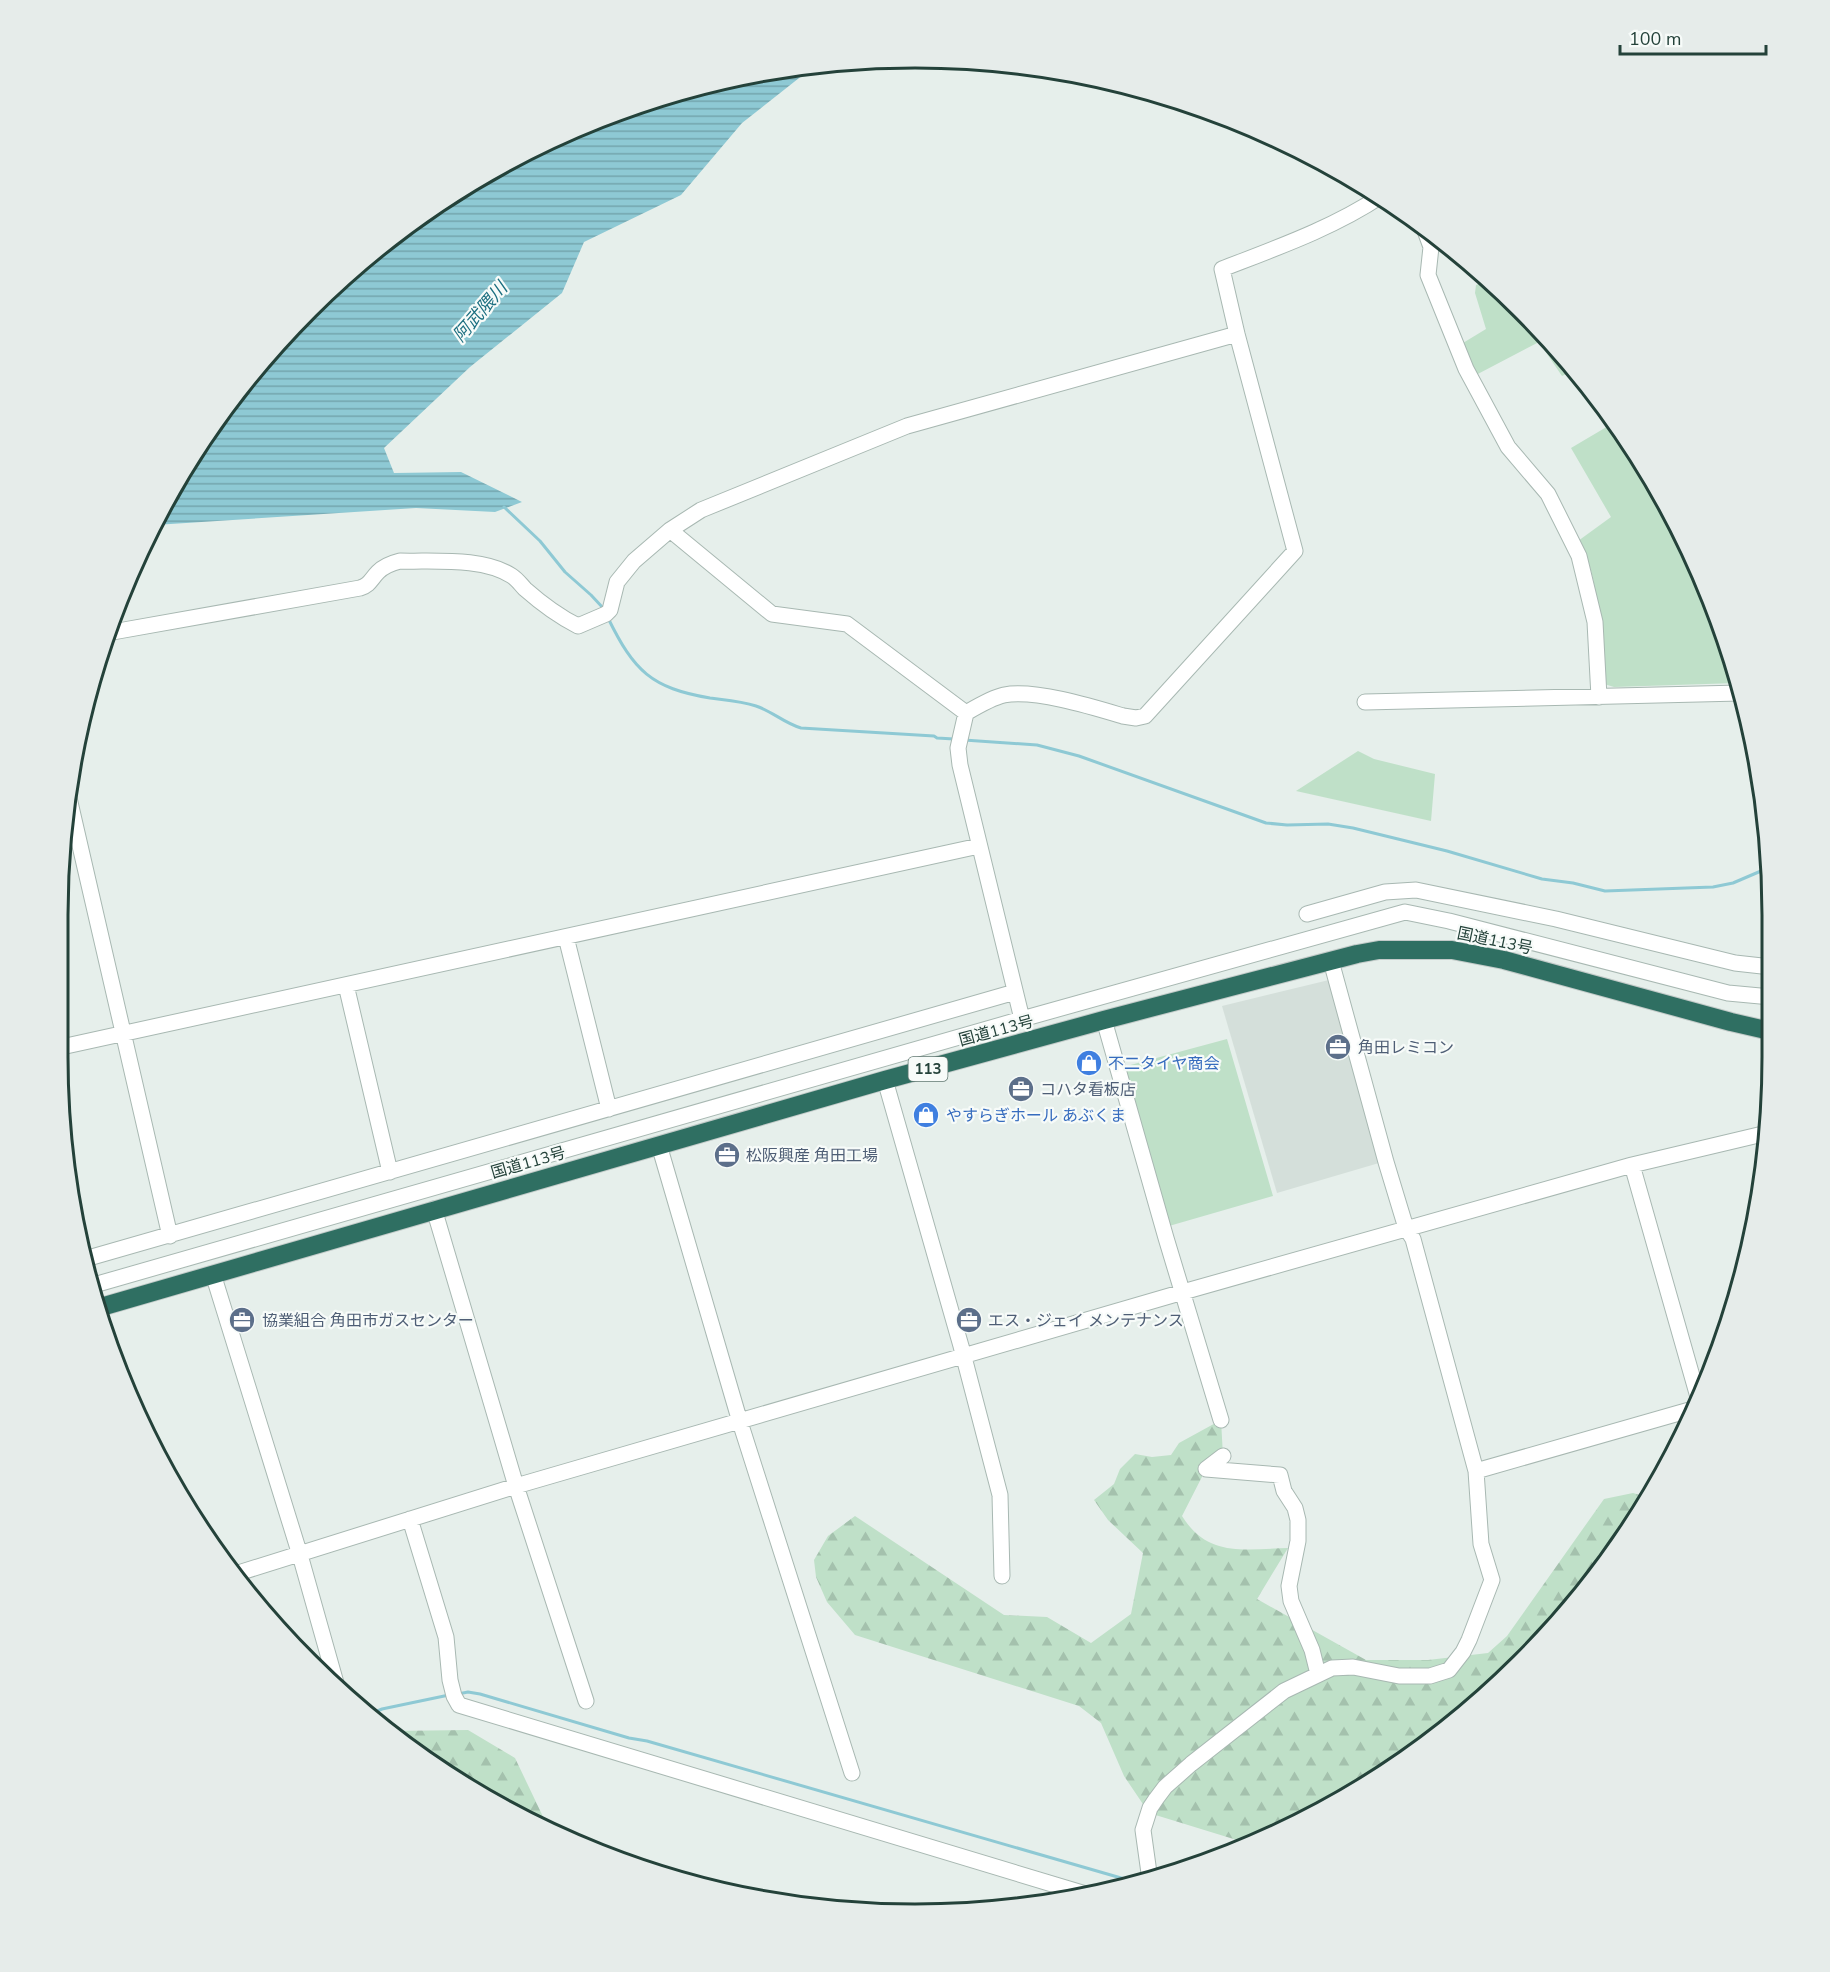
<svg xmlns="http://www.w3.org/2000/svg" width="1830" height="1972" font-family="'Nunito Sans','Noto Sans JP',sans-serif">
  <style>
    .built { fill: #d4dfda }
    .green { fill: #bfe0c8 }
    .forest { fill: url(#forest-firs) }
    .water { fill: url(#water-rules) }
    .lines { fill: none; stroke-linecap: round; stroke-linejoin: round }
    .stream { stroke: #8ec9d4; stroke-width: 3 }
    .minor-casing { stroke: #a8b8b2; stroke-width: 17 }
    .highway-casing { stroke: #c2cac8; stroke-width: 20 }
    .minor { stroke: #fff; stroke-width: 15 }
    .highway { stroke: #2f6f62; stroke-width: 18 }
    .labels { text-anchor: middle; stroke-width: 4.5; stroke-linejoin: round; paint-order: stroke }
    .shield { fill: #f7fbf9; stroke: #637a73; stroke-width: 1.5 }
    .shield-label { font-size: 15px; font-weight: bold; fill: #24423a }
    .street-label { font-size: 16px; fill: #24423a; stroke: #f7fbf9 }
    .service-label { font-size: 16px; fill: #4e5e75; stroke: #f7fbf9; text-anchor: start }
    .shop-label { font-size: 16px; fill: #366cbe; stroke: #f7fbf9; text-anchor: start }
    .water-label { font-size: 18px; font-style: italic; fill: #1c6f80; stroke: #f7fbf9 }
    .rim { fill: none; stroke: #24423a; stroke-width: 3 }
  </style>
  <defs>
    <pattern id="forest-firs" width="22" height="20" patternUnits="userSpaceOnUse" patternTransform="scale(1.5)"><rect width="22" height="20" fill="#bfe0c8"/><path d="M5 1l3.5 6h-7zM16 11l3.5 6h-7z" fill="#a4c1ad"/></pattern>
    <pattern id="water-rules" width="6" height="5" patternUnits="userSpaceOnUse" patternTransform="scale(1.5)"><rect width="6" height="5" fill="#8ec9d4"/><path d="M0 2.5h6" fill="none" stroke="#74a5ad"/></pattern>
  </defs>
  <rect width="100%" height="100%" fill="#e6efeb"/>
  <!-- built -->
  <path class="built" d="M1329,980l50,183 -102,30 -55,-187z"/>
  <!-- green -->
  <path class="green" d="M1487,280l35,29 51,62 -11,5 -23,-34 -65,34 -16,-30 28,-17 -11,-36 1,-8z
    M1615,422l14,17 79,148 29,96 -123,4 -13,-4 -2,-7c-1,-42 3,-99 -21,-135l33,-24 -40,-69z
    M1358,751l16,8 61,15 -4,47 -135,-30z
    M1227,1039l46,157 -104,30 -46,-159z"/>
  <!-- forest -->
  <path class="forest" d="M1221,1420l2,36 -17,13 -24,47c26,42 63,33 106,32l-31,51 109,61h62l60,-7 19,-17 97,-137 29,-6 17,5 -90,125 -168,147 -139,75 -104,-32 -25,-37 -23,-53 -22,-17 -224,-71 -28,-33 -11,-25 -2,-17 14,-24 27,-20 149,99 43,2 44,26 40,-29 12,-61 -35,-33 -14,-20 20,-16 6,-15 15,-15 17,3 19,-2 8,-12z
    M468,1730l47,28 32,67 -61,-25 -96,-69z"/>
  <!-- water -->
  <path class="water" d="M813,67l-71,56 -61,72 -97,47 -22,51 -92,74 -86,81 10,25 67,-1 61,30 -27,10 -79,-4 -261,17 47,-87 107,-130 130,-107 148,-79 161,-49z"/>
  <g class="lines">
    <!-- stream -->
    <path class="stream" d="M504,507l36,34 25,31 26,23 13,14
      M608,618c26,53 43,70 102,80 15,2 31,3 46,8 16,5 28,17 45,22l133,8 3,2 17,1
      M964,740l73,5 42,11 187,67 21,2 41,-1 25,4 94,23 95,28 31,4 32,8 108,-4 20,-4 35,-15
      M458,1694l10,-2 12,2 149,44 18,3 488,141
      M368,1715l14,-6 67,-14"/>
    <!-- minor casing -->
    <g class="minor-casing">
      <path id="minor" d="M1424,228l7,19 -3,28 38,94 42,78 40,47 31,62 16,66 4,75
        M670,530l102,84 75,10 119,89
        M107,633l253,-45c10,-3 11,-9 18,-16 6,-6 14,-9 22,-11 34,1 83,-4 112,15 6,4 9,9 13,13 17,15 33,27 53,37l28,-12 4,-4 7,-28 17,-21 36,-31 31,-20 206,-84 330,-92
        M1365,702l375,-9
        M69,798l101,438
        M1307,914l78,-22 31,-2 140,29 179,44 36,4
        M566,937l43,172
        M346,985l44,187
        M1022,1019l-62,-254 -2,-17 8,-35c12,-7 25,-15 38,-18 31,-6 89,12 119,21l13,2 9,-2 150,-165 -58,-217 -15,-65c54,-21 111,-41 159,-73
        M1104,1020l62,218 55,182
        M57,1048l922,-202
        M885,1080l76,266 39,149 2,81
        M659,1145l81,277 112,351
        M1632,1165l66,232
        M434,1209l82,277 70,215
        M85,1259l930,-267
        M213,1274l87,281 38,135
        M94,1285l928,-266 383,-107 44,9 279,72 43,4
        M1206,1469l74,6 4,16 11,17 3,12v21l-9,45 2,15 21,49 6,24
        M1206,1469l17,-13
        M1476,1471l217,-62
        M410,1519l36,118 4,43 4,16 5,9 633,191
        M232,1575l284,-89 667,-194 449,-127 135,-32
        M1146,1879l3,-6 -6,-43 7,-22 6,-9 9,-12 26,-23 93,-73 48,-23 21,-1 46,9h31l19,-6 14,-18 6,-12 23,-60 -11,-36 -5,-73 -63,-232 -7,-11 -20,-66 -55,-201"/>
    </g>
    <!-- highway casing -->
    <g class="highway-casing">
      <path id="highway" d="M101,1307l784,-227 219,-60 253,-66 22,-4h73l52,10 227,62 39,9"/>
    </g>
    <!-- minor -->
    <use href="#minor" class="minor"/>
    <!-- highway -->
    <use href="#highway" class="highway"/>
  </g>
  <!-- icons -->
  <defs>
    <g id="office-disc" transform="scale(1.35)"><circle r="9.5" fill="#5c6f8a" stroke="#f7fbf9"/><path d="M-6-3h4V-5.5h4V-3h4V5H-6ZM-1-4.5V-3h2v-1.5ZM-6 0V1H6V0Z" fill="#fff"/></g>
    <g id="shop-disc" transform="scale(1.35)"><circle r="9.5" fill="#3f7fe0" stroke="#f7fbf9"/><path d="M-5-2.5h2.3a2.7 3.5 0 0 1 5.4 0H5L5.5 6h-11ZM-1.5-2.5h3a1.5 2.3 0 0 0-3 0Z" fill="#fff"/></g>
  </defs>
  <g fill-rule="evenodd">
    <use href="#office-disc" x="1338" y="1047"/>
    <use href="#shop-disc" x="1089" y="1063"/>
    <use href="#office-disc" x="1021" y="1089"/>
    <use href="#shop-disc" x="926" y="1115"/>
    <use href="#office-disc" x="727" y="1155"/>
    <use href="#office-disc" x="242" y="1320"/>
    <use href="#office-disc" x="969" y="1320"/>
  </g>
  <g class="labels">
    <!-- shield labels -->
    <rect class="shield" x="908.5" y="1057" width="39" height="24" rx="4.5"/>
    <g class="shield-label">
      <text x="928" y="1074">113</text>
    </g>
    <!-- street labels -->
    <g class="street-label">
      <text transform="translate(1495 940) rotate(12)" y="6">国道113号</text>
      <text transform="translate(996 1030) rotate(-15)" y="6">国道113号</text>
      <text transform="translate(528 1162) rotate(-16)" y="6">国道113号</text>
    </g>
    <!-- service labels -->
    <g class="service-label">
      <text x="1358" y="1053">角田レミコン</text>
      <text x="1040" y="1095">コハタ看板店</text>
      <text x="746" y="1161">松阪興産 角田工場</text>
      <text x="262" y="1326">協業組合 角田市ガスセンター</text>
      <text x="988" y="1326">エス・ジェイ メンテナンス</text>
    </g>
    <!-- shop labels -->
    <g class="shop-label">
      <text x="1108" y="1069">不二タイヤ商会</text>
      <text x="946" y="1121">やすらぎホール あぶくま</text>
    </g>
    <!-- water labels -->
    <g class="water-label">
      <text transform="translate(480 312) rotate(-49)" y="6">阿武隈川</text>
    </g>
  </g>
  <!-- crop -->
  <path d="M0 0H1830V1972H0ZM915 68H915A847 847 0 0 1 1762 915V1057A847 847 0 0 1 915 1904H915A847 847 0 0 1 68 1057V915A847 847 0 0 1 915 68Z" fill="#e6ecea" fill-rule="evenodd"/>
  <path class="rim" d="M915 68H915A847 847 0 0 1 1762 915V1057A847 847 0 0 1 915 1904H915A847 847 0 0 1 68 1057V915A847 847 0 0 1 915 68Z"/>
  <!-- scale -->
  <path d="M1620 45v9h146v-9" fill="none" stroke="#24423a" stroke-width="3"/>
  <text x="1629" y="45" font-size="18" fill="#24423a" stroke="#f7fbf9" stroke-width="4.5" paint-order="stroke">100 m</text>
</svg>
